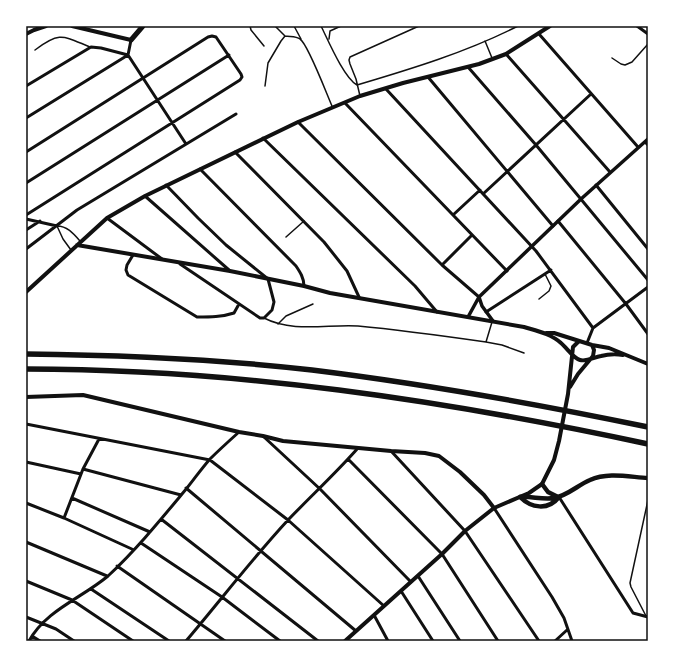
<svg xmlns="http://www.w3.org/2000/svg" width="674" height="667" font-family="Quicksand,sans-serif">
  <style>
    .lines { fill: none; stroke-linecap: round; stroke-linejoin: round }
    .service { stroke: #111; stroke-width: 1.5 }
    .minor { stroke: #111; stroke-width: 3 }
    .tertiary { stroke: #111; stroke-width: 3.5 }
    .secondary { stroke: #111; stroke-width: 4 }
    .primary { stroke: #111; stroke-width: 4.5 }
    .trunk { stroke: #111; stroke-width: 5 }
    .motorway { stroke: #111; stroke-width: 5.5 }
    .neatline { fill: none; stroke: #111; stroke-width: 1.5 }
  </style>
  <rect width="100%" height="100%" fill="#fff"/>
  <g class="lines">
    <!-- service -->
    <path class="service" d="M250,26l1,4 13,16
      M275,26l10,10
      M294,26l7,13
      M321,26c7,14 23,52 36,59 54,-16 110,-33 161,-59
      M329,39l1,-8 11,-5
      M485,41l7,17
      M35,50c25,-19 28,-14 55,-3
      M612,58l9,6 4,1 7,-3 16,-18
      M265,86l3,-23 13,-22 4,-5c5,1 11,0 15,3 8,5 27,56 32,67
      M360,96l-4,-17 -6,-15 -1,-4 1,-3 69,-31
      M286,237l18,-16
      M71,250l-8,-11 -6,-13c10,0 16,7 23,15
      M539,299l10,-8 2,-5 -6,-12
      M264,318c29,15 64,6 94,8 43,4 86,10 128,16l16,3 22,8
      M278,324l8,-8 27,-12
      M486,342l6,-20
      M646,616l-15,-29 -1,-4 18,-83"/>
    <!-- minor -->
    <path class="minor" d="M637,26l11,8
      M539,34l99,113
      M506,54l104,118
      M128,55l58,89
      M128,55l3,-15
      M468,67l68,78 112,135
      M428,77l125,149
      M26,86l65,-39 10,1 27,7
      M386,89l150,162 57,77 -6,15
      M345,103l162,168
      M26,118l102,-63
      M298,122l144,143 37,32
      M263,138l152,148 22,26
      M645,142l3,3
      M26,152l182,-115 4,-1 4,1 25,37 1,3 -2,3 -214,135
      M235,152l89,90 23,29 12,26
      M200,169l96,97c4,6 8,12 8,20
      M26,183l203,-128
      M166,185l32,33 28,27 42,34 6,23 -2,8 -8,8h-4l-80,-54
      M596,185l52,64
      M483,194l108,-100
      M145,196l84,74
      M453,215l27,-25
      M107,218l55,41
      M26,219l31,7
      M558,221l68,83 22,30
      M26,230l14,-9
      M26,249l51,-39 159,-96
      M133,255l-6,10 -1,5 2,5 69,42c13,0 25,0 37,-4l5,-9
      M442,265l30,-30
      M486,312l65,-42
      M593,328l55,-41
      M26,424l184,36 78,60 96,86
      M264,437l56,52 91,93
      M391,451l74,80 74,110
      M348,459l94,95 56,87
      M26,462l55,12
      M83,469l98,26
      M186,488l170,143
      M559,497l74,116 15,4
      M72,498l78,34
      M26,503l38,15 70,32
      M494,508l58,89 12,21 8,23
      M64,518l19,-49 16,-30
      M161,519l157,122
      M26,542l81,34
      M141,543l81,54 58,44
      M117,566l108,75
      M418,576l42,65
      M26,581l46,19 61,41
      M91,589l78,52
      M401,591l32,50
      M374,615l14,26
      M26,617l30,12 18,12
      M32,636l8,5
      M29,641c17,-31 53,-43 79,-65 29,-27 54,-58 79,-88 8,-10 15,-20 23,-29 9,-9 19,-18 29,-27
      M186,641c34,-40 66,-82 102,-121 23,-24 48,-47 70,-72
      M555,641l12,-11"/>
    <!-- tertiary -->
    <path class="tertiary" d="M479,297l3,9 11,15
      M468,317l11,-20 102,-98 67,-60"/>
    <!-- secondary -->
    <path class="secondary" d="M72,26l59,14
      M26,34l8,-4 12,-4
      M77,245l153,26 74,15 26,7 194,34c13,4 27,7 37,16 6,5 12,15 19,17 7,2 14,-3 21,-4 8,-2 15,-2 22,-1
      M26,292l81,-74 38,-22 153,-74 62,-26 43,-13 76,-19 27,-10 44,-28
      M546,333h8l38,12 17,3 39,16
      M570,387l8,-13 15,-18 1,-6 -2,-5
      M26,397l57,-2 156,37 24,4 20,5 108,10 34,2 14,3 21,16 24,23 10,13
      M345,641l97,-87 23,-23 29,-23 35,-15 13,-9 12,-24 5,-19 9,-47 5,-47 6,-6"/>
    <!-- primary -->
    <path class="primary" d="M542,484l6,8 10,5
      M520,497c11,-1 23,3 34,1 13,-2 24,-13 36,-18 18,-8 39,-3 58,-2
      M520,497c11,11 28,14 39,0"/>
    <!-- trunk -->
    <path class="trunk" d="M131,40l12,-14"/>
    <!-- motorway -->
    <path class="motorway" d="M26,354c96,1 191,5 286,16 113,14 225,34 336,57
      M26,369c210,0 417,31 622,75"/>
  </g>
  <!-- border -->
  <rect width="674" height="667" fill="none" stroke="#ffffff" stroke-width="54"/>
  <rect x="27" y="27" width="620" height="613" class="neatline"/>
</svg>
